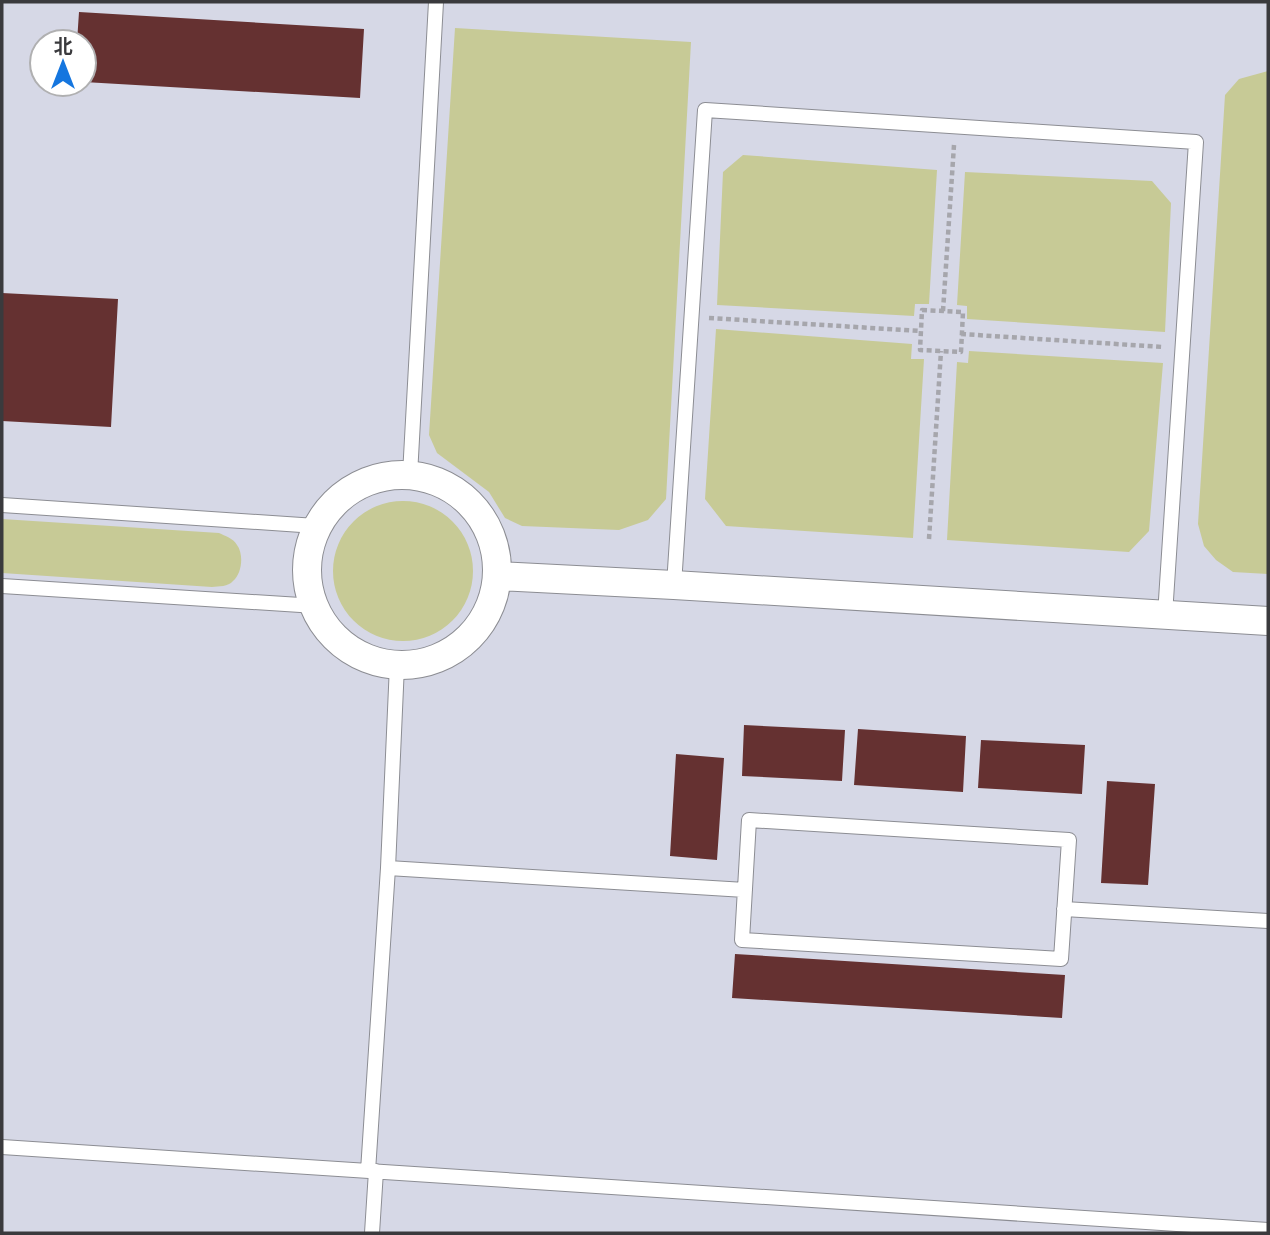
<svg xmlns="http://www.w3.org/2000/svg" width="1270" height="1235" font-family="'Golos Text','Noto Sans SC',sans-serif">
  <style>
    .built { fill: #d6d8e6; fill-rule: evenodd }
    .green { fill: #c7ca96 }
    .building { fill: #653131 }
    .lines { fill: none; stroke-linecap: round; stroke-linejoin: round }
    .lane-casing { stroke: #8c8d93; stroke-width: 16 }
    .street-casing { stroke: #8c8d93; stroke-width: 30 }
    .path { stroke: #a6a6ac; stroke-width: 4.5; stroke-dasharray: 5 3.5; stroke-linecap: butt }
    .lane { stroke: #fff; stroke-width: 14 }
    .street { stroke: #fff; stroke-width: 28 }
  </style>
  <rect width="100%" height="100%" fill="#e5e6ed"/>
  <!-- built -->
  <path class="built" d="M2,2h1266v1231h-1266zM42,42h42v42h-42z"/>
  <!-- green -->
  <path class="green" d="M455,28l236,14 -25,457 -18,21 -29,10 -97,-4 -17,-8 -16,-26 -52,-39 -8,-18z
    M1268,71v503l-35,-2 -17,-12 -12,-14 -6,-22 27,-429 14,-16z
    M743,155l194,15 -8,134h-14l-1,12 -197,-11 6,-133z
    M965,172l187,9 19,22 -6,129 -198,-13v-13l-10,-1z
    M716,329l196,15 -1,15h13l-11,179 -187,-12 -21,-27z
    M969,351l194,12 -14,168 -20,21 -182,-12 10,-178 11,1z
    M333 571a70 70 0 1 1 140 0a70 70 0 1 1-140 0Z
    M2,519l217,14c6,3 14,5 18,12 7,9 5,29 -4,36 -5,6 -14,5 -21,6l-210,-14z"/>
  <!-- building -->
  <path class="building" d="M79,12l285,17 -4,69 -276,-16v-40h-7z
    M2,293l116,6 -7,128 -109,-6z
    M744,725l101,5 -3,51 -100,-5z
    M858,729l108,7 -3,56 -109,-7z
    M981,740l104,5 -3,49 -104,-6z
    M676,754l48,4 -7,102 -47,-4z
    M1107,781l48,3 -7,101 -47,-2z
    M735,954l330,21 -3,43 -330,-20z"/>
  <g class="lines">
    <!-- lane casing -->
    <g class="lane-casing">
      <path id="lane" d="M410,475l26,-473
        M2,505l314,21
        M674,585l31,-475 491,32 -31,473
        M2,586l314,20
        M749,820l320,20 -8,119 -319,-19z
        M388,868l357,22
        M1064,909l204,12
        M2,1147l1266,83
        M368,1171l20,-303 9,-203
        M372,1233l4,-62"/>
    </g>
    <!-- street casing -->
    <g class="street-casing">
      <path id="street" d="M307 570a95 95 0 1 1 190 0a95 95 0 1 1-190 0Z
        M498,576l176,9 594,36"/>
    </g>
    <!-- path -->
    <path class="path" d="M922,310l41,2 -2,40 -41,-2z
      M943,311l11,-166
      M709,318l212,13
      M961,334l202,13
      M929,539l12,-188"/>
    <!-- lane -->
    <use href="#lane" class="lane"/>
    <!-- street -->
    <use href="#street" class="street"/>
  </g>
  <!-- border -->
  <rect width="1270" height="1235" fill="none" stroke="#3a3a3d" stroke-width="7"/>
  <!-- north arrow -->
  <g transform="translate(63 63)"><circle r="33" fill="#ffffff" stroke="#b0b0b1" stroke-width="2"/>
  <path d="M0-5L12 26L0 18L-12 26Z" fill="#1576df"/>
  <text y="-10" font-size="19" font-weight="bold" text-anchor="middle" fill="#3a3a3d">北</text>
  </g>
</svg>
